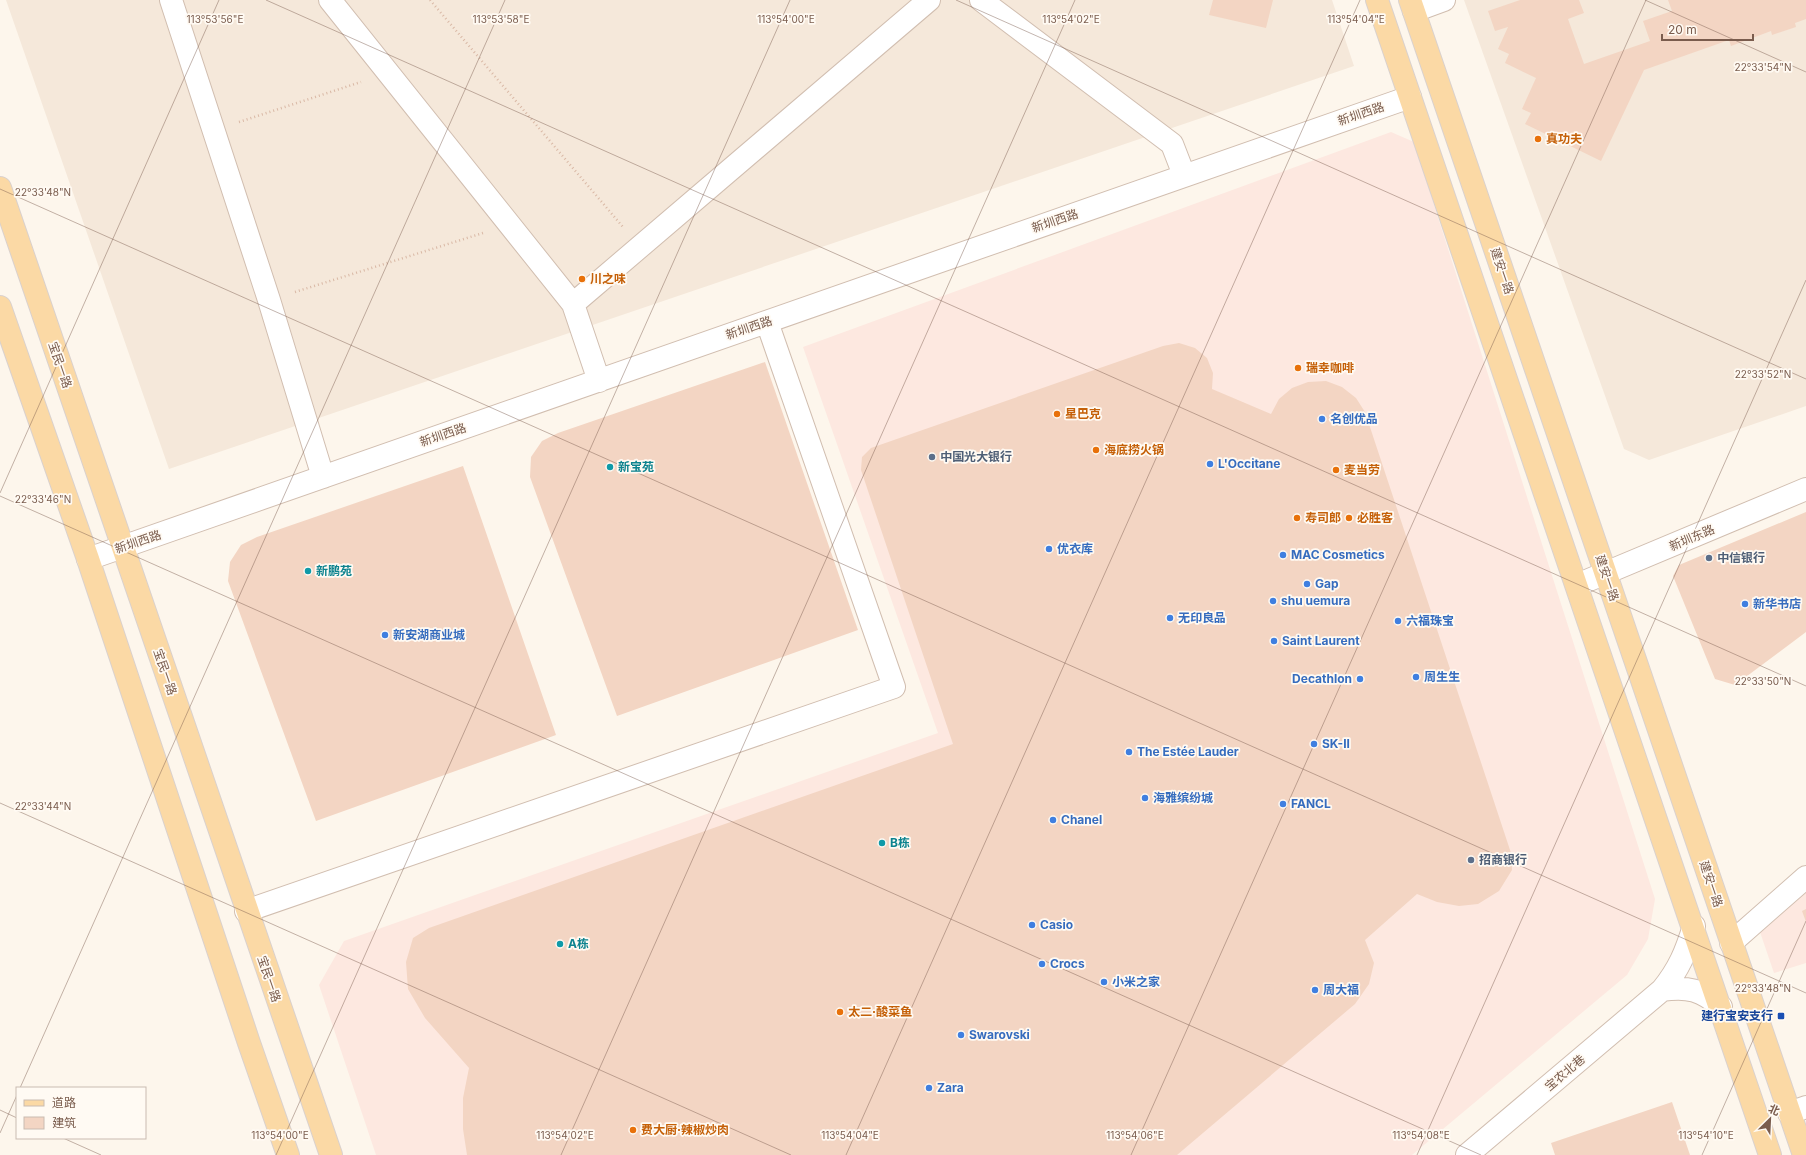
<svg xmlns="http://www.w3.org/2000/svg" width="1806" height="1155" font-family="Inter,'Noto Sans SC',sans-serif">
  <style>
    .residential { fill: #f5e8da }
    .commercial { fill: #fde8e0 }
    .building { fill: #f3d5c3 }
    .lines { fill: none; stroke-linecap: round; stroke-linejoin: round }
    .minor-casing { stroke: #d1beb0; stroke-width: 24 }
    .major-casing { stroke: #dad1cd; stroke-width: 24 }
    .path { stroke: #d9b8a5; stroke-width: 2.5; stroke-dasharray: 1 3; stroke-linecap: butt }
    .minor { stroke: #fff; stroke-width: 22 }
    .major { stroke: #fbd9a5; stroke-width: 22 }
    .ticks { fill: none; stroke: #7a5c4d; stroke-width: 1; stroke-opacity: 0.45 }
    .food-dot { fill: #e8710a; stroke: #fffaf3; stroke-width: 1.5 }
    .shop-dot { fill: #3f7fe0; stroke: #fffaf3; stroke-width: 1.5 }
    .service-dot { fill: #5c6f8a; stroke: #fffaf3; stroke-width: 1.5 }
    .culture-dot { fill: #0f9aa8; stroke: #fffaf3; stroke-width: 1.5 }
    .transit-dot { fill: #1a4fb4; stroke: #fffaf3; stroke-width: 1.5 }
    .labels { text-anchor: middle; stroke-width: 3.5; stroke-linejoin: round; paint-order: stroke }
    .street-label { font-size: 12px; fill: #7a5c4d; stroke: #fffaf3 }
    .food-label { font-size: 12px; font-weight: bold; fill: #c56008; stroke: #fffaf3; text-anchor: start }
    .shop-label { font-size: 12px; font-weight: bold; fill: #366cbe; stroke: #fffaf3; text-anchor: start }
    .service-label { font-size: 12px; font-weight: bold; fill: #4e5e75; stroke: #fffaf3; text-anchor: start }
    .culture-label { font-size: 12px; font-weight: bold; fill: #0d838f; stroke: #fffaf3; text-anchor: start }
    .transit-label { font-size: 12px; font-weight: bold; fill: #164399; stroke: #fffaf3; text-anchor: end }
    .ticks-label { font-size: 10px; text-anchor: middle; fill: #7a5c4d; stroke: #fffaf3; stroke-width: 3.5; stroke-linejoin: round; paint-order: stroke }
  </style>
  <rect width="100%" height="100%" fill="#fdf6ec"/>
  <!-- residential -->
  <path class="residential" d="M6,0h1326l22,66 -1185,403z
    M1464,0h342v406l-157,54 -25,-11z"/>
  <!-- commercial -->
  <path class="commercial" d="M1391,132l23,10 241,757 -7,40 -21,36 -215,180h-1036l-57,-170 25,-44 594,-208 -135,-386z
    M1806,891v72l-32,10 -14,-41z"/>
  <!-- building -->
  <path class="building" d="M1213,0h60l-7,28 -57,-13z
    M1520,0h59l5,13 -16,6 16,45 66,-23 -7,-20 29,-10 -4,-11h138v19l-11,4 1,4 -24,8 -1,-4 -40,15 -2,-6 -85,30 -43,91 -76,-37 6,-11 -9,-4 14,-31 -31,-15 4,-9 -11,-5 10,-22 -13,4 -7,-20z
    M1179,343l16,5 12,10 6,15 -1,16 59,25 8,-15 13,-11 16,-6 18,-1 16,6 14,11 9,14 146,441 1,17 -13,21 -21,13 -19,2 -22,-4 -20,-8 -52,46 9,23 -5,21 -14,20 -178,151h-710l-4,-26v-31l6,-30 -44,-50 -17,-29 -2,-27 7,-24 16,-10 524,-184 -92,-274 1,-13 9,-9 292,-102z
    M765,362l93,268 -241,86 -87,-239 1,-20 11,-16 16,-8z
    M463,466l93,269 -240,86 -88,-240 2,-19 11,-17 16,-8z
    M1806,512v120l-71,53 -20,-6 -42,-103 6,-11z
    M1806,909v13l-4,-11z
    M1672,1102l18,53h-135l-4,-12z"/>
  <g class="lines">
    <!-- minor casing -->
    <g class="minor-casing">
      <path id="minor" d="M171,0l98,300 54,177
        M330,0l243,304 26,77
        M981,0l191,144 12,31
        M1414,11l30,-11
        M573,304l356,-304
        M88,559l1322,-462
        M1577,585l229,-96
        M246,911l648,-224 -127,-365
        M1731,943l75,-66
        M1662,990c26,-4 40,0 59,17
        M1789,1113l17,-6
        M1467,1155l195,-165c17,-21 24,-38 32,-64"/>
    </g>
    <!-- major casing -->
    <g class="major-casing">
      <path id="major" d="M1377,0l393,1155
        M1410,0l394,1155
        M0,188l331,967
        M0,307l88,252 161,484 39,112"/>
    </g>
    <!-- path -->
    <path class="path" d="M430,0l193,227
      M239,122l122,-40
      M295,292l188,-59"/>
    <!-- minor -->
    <use href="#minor" class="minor"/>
    <!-- major -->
    <use href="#major" class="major"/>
  </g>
  <!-- ticks -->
  <path class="ticks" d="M266,0l1540,686M956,0l850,379M1645,0l161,72M0,189l1806,804M0,493l219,-493M0,496l1481,659M0,803l791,352M20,1088l485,-1088M0,1110l17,8M0,1133l17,-38M63,1138l38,17M276,1155l514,-1155M561,1155l514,-1155M846,1155l514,-1155M1131,1155l515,-1155M1417,1155l389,-875M1702,1155l104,-234"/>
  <!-- markers -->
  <g class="food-dot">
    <circle cx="1538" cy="139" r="4"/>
    <circle cx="582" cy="279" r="4"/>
    <circle cx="1298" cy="368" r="4"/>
    <circle cx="1057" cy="414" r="4"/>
    <circle cx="1096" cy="450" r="4"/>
    <circle cx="1336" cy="470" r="4"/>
    <circle cx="1297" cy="518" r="4"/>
    <circle cx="1349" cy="518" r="4"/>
    <circle cx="840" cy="1012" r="4"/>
    <circle cx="633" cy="1130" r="4"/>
  </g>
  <g class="shop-dot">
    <circle cx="1322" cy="419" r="4"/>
    <circle cx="1210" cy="464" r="4"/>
    <circle cx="1049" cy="549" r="4"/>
    <circle cx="1283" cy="555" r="4"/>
    <circle cx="1307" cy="584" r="4"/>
    <circle cx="1273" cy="601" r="4"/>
    <circle cx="1745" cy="604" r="4"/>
    <circle cx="1170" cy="618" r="4"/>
    <circle cx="1398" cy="621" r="4"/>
    <circle cx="385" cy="635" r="4"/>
    <circle cx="1274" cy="641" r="4"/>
    <circle cx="1416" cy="677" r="4"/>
    <circle cx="1360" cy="679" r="4"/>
    <circle cx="1314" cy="744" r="4"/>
    <circle cx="1129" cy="752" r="4"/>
    <circle cx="1145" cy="798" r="4"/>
    <circle cx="1283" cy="804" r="4"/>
    <circle cx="1053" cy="820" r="4"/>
    <circle cx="1032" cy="925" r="4"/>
    <circle cx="1042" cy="964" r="4"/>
    <circle cx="1104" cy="982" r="4"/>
    <circle cx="1315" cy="990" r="4"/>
    <circle cx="961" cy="1035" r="4"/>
    <circle cx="929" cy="1088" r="4"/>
  </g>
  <g class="service-dot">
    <circle cx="932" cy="457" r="4"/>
    <circle cx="1709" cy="558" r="4"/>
    <circle cx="1471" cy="860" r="4"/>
  </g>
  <g class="culture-dot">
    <circle cx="610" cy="467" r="4"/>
    <circle cx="308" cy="571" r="4"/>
    <circle cx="882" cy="843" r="4"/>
    <circle cx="560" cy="944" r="4"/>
  </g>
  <rect class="transit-dot" x="1777" y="1012" width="8" height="8" rx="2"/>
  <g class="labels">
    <!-- street labels -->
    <g class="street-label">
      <text transform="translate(1361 114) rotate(-19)" y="4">新圳西路</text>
      <text transform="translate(1055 221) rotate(-19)" y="4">新圳西路</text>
      <text transform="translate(1502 271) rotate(71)" y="4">建安一路</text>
      <text transform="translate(749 328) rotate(-19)" y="4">新圳西路</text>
      <text transform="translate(60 365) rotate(71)" y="4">宝民一路</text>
      <text transform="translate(443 435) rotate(-19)" y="4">新圳西路</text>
      <text transform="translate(1692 538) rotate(-23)" y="4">新圳东路</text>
      <text transform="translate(138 542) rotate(-19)" y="4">新圳西路</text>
      <text transform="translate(1607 578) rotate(71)" y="4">建安一路</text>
      <text transform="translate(165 672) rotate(71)" y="4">宝民一路</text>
      <text transform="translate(1711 884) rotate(71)" y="4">建安一路</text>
      <text transform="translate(269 979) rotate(71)" y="4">宝民一路</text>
      <text transform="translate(1565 1073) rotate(-40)" y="4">宝农北巷</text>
    </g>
    <!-- food labels -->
    <g class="food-label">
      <text x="1546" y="143">真功夫</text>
      <text x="590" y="283">川之味</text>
      <text x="1306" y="372">瑞幸咖啡</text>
      <text x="1065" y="418">星巴克</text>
      <text x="1104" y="454">海底捞火锅</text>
      <text x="1344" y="474">麦当劳</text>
      <text x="1305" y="522">寿司郎</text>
      <text x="1357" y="522">必胜客</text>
      <text x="848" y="1016">太二·酸菜鱼</text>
      <text x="641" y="1134">费大厨·辣椒炒肉</text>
    </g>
    <!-- shop labels -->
    <g class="shop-label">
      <text x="1330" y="423">名创优品</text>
      <text x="1218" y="468">L'Occitane</text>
      <text x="1057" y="553">优衣库</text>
      <text x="1291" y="559">MAC Cosmetics</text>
      <text x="1315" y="588">Gap</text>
      <text x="1281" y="605">shu uemura</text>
      <text x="1753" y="608">新华书店</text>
      <text x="1178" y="622">无印良品</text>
      <text x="1406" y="625">六福珠宝</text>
      <text x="393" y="639">新安湖商业城</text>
      <text x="1282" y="645">Saint Laurent</text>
      <text x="1424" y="681">周生生</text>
      <text x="1352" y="683" text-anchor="end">Decathlon</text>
      <text x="1322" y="748">SK-II</text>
      <text x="1137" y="756">The Estée Lauder</text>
      <text x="1153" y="802">海雅缤纷城</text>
      <text x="1291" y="808">FANCL</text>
      <text x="1061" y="824">Chanel</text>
      <text x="1040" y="929">Casio</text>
      <text x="1050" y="968">Crocs</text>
      <text x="1112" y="986">小米之家</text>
      <text x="1323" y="994">周大福</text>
      <text x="969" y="1039">Swarovski</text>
      <text x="937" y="1092">Zara</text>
    </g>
    <!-- service labels -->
    <g class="service-label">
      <text x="940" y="461">中国光大银行</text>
      <text x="1717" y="562">中信银行</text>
      <text x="1479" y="864">招商银行</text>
    </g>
    <!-- culture labels -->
    <g class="culture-label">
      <text x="618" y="471">新宝苑</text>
      <text x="316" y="575">新鹏苑</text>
      <text x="890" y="847">B栋</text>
      <text x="568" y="948">A栋</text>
    </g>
    <!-- transit labels -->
    <g class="transit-label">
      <text x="1773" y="1020">建行宝安支行</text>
    </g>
  </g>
  <g class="ticks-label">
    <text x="786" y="23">113°54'00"E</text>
    <text x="1071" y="23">113°54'02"E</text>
    <text x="1356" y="23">113°54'04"E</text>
    <text x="215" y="23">113°53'56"E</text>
    <text x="501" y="23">113°53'58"E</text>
    <text x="1763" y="71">22°33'54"N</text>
    <text x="43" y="196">22°33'48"N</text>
    <text x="1763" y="378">22°33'52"N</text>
    <text x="43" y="503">22°33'46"N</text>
    <text x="1763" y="685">22°33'50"N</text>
    <text x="43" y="810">22°33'44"N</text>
    <text x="1763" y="992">22°33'48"N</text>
    <text x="280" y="1139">113°54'00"E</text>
    <text x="565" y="1139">113°54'02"E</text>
    <text x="850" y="1139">113°54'04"E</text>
    <text x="1135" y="1139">113°54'06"E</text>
    <text x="1421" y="1139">113°54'08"E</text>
    <text x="1706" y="1139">113°54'10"E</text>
  </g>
  <!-- legend -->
  <rect x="16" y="1087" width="130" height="52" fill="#fffaf3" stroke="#cabbb1"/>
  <rect x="24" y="1100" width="20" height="6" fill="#fbd9a5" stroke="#cabbb1"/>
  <text x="52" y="1107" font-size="12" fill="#7a5c4d">道路</text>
  <rect x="24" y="1117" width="20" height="12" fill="#f3d5c3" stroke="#cabbb1"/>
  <text x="52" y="1127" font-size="12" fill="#7a5c4d">建筑</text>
  <!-- north arrow -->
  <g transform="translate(1770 1119) rotate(24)" stroke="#fffaf3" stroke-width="3" paint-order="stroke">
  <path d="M0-3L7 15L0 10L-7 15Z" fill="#7a5c4d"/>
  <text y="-6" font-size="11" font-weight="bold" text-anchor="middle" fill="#7a5c4d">北</text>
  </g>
  <!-- scale -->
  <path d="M1662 34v6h91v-6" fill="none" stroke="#7a5c4d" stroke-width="2"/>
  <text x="1668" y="34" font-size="12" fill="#7a5c4d" stroke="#fffaf3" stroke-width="3" paint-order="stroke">20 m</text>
</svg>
